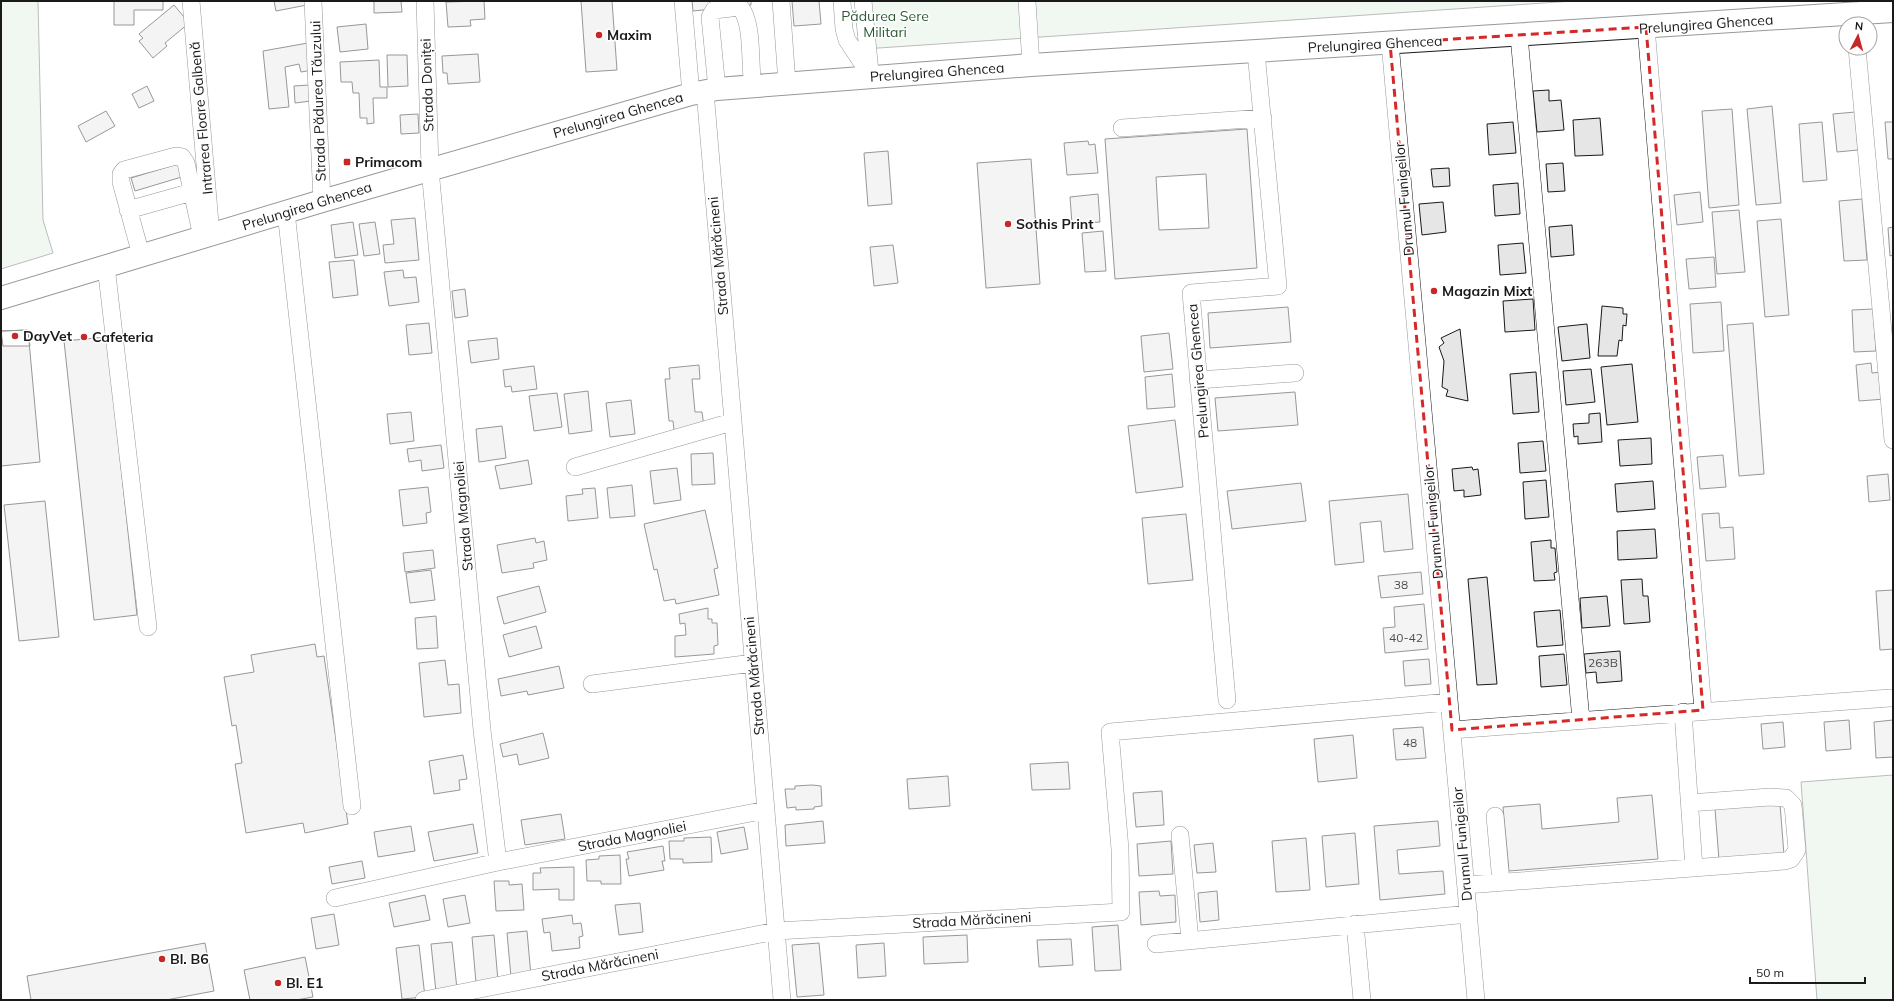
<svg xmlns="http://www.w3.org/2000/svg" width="1894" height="1001" font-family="Mulish,sans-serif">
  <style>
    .green { fill: #e0efe3; stroke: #6a6a6a }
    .building { fill: #e6e6e6; stroke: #1a1a1a; fill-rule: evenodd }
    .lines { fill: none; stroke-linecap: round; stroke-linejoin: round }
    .minor-casing { stroke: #1a1a1a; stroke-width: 18 }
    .major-casing { stroke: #1a1a1a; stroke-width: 24 }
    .minor { stroke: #fff; stroke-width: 17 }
    .major { stroke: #fff; stroke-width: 22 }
    .marked { fill: none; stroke: #d62828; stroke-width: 3; stroke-dasharray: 8 5; stroke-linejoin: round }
    .poi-dot { fill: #c62828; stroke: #fff; stroke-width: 1.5 }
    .labels { text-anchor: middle; stroke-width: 3; stroke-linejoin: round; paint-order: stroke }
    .number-label { font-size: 12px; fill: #4d4d4d }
    .park-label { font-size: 14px; fill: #2b5a34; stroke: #fff }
    .street-label { font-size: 14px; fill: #1a1a1a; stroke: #fff }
    .poi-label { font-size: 14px; font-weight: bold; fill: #1a1a1a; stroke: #fff; text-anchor: start }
  </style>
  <rect width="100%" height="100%" fill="#fff"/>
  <!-- green -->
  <path class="green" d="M1,1h37l5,219 10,33 -52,16z
    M859,1h714l-709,48z
    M1893,775v225h-76l-16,-218z"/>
  <!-- building -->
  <path class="building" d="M114,1h49v9h-29v15h-20z
    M274,1h32l1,4 -31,6z
    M374,1h27l1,11 -28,1z
    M484,1l1,18 -15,1 1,6 -23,1 -2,-25z
    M581,1h31l5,69 -31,2z
    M692,1h59v4l-58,6z
    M792,1h27l2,23 -27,2z
    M174,5l15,18 -24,20 2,3 -14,12 -14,-17 4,-3 -4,-4z
    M366,24l2,25 -28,3 -3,-25z
    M308,43l5,27 -12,2 -2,-8 -14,3 4,40 -20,2 -6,-58z
    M478,54l2,28 -32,2 -1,-11h-4l-1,-17z
    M387,55h20l1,31 -20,1z
    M379,60l1,27h7v11h-14l1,25 -7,1v-6h-7l-1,-25h-6l-1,-11h-11l-1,-20z
    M309,85l2,16 -16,2 -1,-17z
    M147,86l7,15 -15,7 -7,-14z
    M1549,90v11l12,-1 3,30 -27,2 -4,-41z
    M1772,106l9,97 -25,2 -9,-96z
    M1732,109l7,96 -30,3 -7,-97z
    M106,111l9,15 -29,16 -8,-16z
    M1855,112l3,38 -21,2 -4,-38z
    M418,114l1,19 -18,1 -1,-19z
    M1600,118l3,37 -28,1 -2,-36z
    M1513,122l3,31 -27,2 -2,-31z
    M1822,122l5,58 -24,2 -4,-58z
    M1885,122h8v37h-5z
    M1247,129l10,139 -142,11 -10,-140zM1206,174l3,54 -50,2 -3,-53z
    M1088,141l1,4 6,-1 3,29 -31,2 -3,-32z
    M888,151l4,53 -24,2 -4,-53z
    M1031,159l9,125 -54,4 -9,-125z
    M181,163l4,13 -50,15 -4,-13z
    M1563,163l2,28 -17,1 -2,-28z
    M1449,168l1,18 -17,1 -2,-18z
    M1518,183l2,31 -25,2 -2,-31z
    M1700,192l3,30 -26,3 -3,-30z
    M1098,194l2,28 -28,2 -2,-27z
    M1862,199l5,61 -23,1 -5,-60z
    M1443,202l3,30 -24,3 -3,-31z
    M1739,210l6,62 -28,2 -5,-62z
    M415,218l4,42 -34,3 -2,-18 11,-1 -3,-24z
    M1781,219l8,96 -24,2 -8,-96z
    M353,222l5,33 -23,3 -4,-33z
    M375,222l5,32 -16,2 -5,-32z
    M1572,225l2,30 -23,2 -2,-30z
    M1893,227v28l-3,1 -2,-28z
    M1103,231l3,40 -21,1 -3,-39z
    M1523,243l3,30 -26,2 -2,-30z
    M893,245l5,38 -24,3 -4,-39z
    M1714,257l2,30 -27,2 -3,-30z
    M354,260l4,35 -25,3 -4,-36z
    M403,270l1,8 12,-1 3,25 -30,4 -5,-34z
    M465,289l3,27 -13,2 -3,-27z
    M1533,299l2,31 -30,2 -2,-31z
    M1721,302l3,49 -31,2 -3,-49z
    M1602,306l21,2v6h4l-1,12 -3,-1 -1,16 -3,-1 -2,16h-19z
    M1288,307l3,35 -81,6 -2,-35z
    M1873,309l3,42 -22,1 -2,-42z
    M429,323l3,30 -23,2 -3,-30z
    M1753,323l11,151 -25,2 -12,-151z
    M1587,324l3,34 -28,3 -4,-34z
    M1460,329l8,72 -22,-5 2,-6 -6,-3 2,-26 -5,-14 5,-4 -3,-5z
    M28,330l12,132 -39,4v-135z
    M28,330l2,16h-27l-2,-15z
    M1169,333l4,36 -29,3 -3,-36z
    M107,337l30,278 -43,5 -30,-279z
    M497,338l2,21 -28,4 -3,-22z
    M1871,363l1,10 10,-1 3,27 -26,2 -3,-36z
    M1632,364l6,58 -31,3 -6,-58z
    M699,365l1,14h-8l3,33h7l2,15 -30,3 -1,-9h-4l-4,-42h5l-1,-11z
    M534,366l3,23 -25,3 -1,-6 -6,1 -2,-17z
    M1591,369l4,33 -29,3 -3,-34z
    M1536,372l3,40 -26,2 -3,-40z
    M1172,374l3,33 -28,2 -2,-32z
    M588,391l4,40 -23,3 -5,-40z
    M1295,392l3,33 -80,6 -3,-33z
    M557,393l5,34 -28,4 -5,-35z
    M631,400l4,34 -25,3 -4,-34z
    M411,412l3,29 -24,3 -3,-30z
    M1600,413l2,29 -24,2v-8l-4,1 -1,-13 16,-1v-9z
    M1175,420l8,67 -47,6 -8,-67z
    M502,426l4,32 -27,4 -3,-33z
    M1651,438l1,26 -32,2 -2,-26z
    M1543,441l3,30 -26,2 -2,-30z
    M441,445l3,23 -22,3 -1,-11 -12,2 -2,-13z
    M713,453l2,31 -23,1 -1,-31z
    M1723,455l3,32 -26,2 -3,-32z
    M528,460l4,24 -32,5 -5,-23z
    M1472,467l1,3 5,-1 3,26 -17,2v-7l-10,1 -2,-22z
    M677,468l4,32 -27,4 -4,-33z
    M1888,474l2,26 -21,2 -2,-26z
    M1546,480l3,37 -24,2 -2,-37z
    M1653,481l2,28 -38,3 -2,-28z
    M1301,483l5,38 -74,8 -5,-38z
    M632,485l3,31 -25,2 -3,-30z
    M428,487l3,25 -5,1 1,10 -24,3 -4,-36z
    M595,488l3,30 -30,3 -2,-25 17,-2 -1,-5z
    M1408,494l5,55 -29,3 -3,-31 -21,2 4,39 -29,3 -6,-64z
    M45,501l14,136 -40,4 -15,-136z
    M705,510l13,58 -4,1 5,26 -43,9 -1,-5 -11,2 -7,-32 -3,1 -10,-46z
    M1719,513l1,15 13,-1 2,32 -29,2 -4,-47z
    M1186,514l7,66 -45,4 -6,-66z
    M1655,529l2,29 -39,2 -1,-29z
    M535,538l1,5 8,-2 3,19 -14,3 1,5 -32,5 -5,-28z
    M1551,540v8h4l2,24 -3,1 1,7 -21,1 -3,-39z
    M433,550l2,18 -30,4 -2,-19z
    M431,570l4,30 -25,3 -4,-30z
    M1421,572l2,22 -42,4 -3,-22z
    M1487,577l10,107 -20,1 -9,-106z
    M1642,579l1,17h5l2,26 -26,2 -3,-44z
    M539,586l7,26 -42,12 -7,-27z
    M1893,590v59l-13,1 -4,-59z
    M1607,596l3,30 -28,2 -2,-30z
    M1424,604l4,45 -43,4 -2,-25 12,-1 -1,-20z
    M708,608v11h4v4h5l1,22 -4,1v8l-39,3v-21l11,-1 -1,-12 -5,1 -1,-10z
    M1560,610l3,35 -26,2 -3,-35z
    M436,616l2,32 -21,1 -2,-31z
    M536,626l6,22 -33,9 -6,-22z
    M315,644l2,13 7,-1 24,168 -43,9 -2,-10 -57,10 -11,-69 7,-1 -6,-38 -4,1 -8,-49 30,-5 -3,-17z
    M1620,651l2,30 -25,2 -1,-11 -10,1 -2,-19z
    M1564,654l3,31 -26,2 -2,-31z
    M1429,659l2,25 -26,2 -2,-25z
    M445,660l3,25 11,-1 2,29 -37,4 -5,-54z
    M559,666l5,22 -36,7 -1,-4 -26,5 -3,-17z
    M1849,720l2,29 -25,2 -2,-29z
    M1893,720v37l-17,1 -2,-36z
    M1783,722l2,25 -22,2 -2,-25z
    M1423,727l3,31 -30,2 -3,-31z
    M543,733l6,25 -30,7 -2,-11 -14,3 -3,-13z
    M1353,735l4,43 -39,4 -4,-43z
    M463,755l4,24 -8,1 1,10 -26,4 -5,-33z
    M1068,762l2,27 -38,1 -2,-26z
    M948,776l2,30 -41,3 -2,-30z
    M812,785l9,1 1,20 -8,1v2l-18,1v-3l-9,1 -2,-19h10v-3z
    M1162,791l2,34 -28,2 -3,-34z
    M1652,795l6,64 -149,12 -6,-64 37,-3 2,25 77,-7 -2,-24z
    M1780,804l4,51 -65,5 -4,-51z
    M561,814l4,25 -40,6 -4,-25z
    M823,821l2,22 -39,3 -1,-21z
    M1438,821l2,25 -43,4 2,24 44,-3 2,23 -65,6 -6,-74z
    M473,824l5,29 -44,8 -6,-29z
    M411,826l4,25 -37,6 -4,-25z
    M744,827l4,22 -27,5 -4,-22z
    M1355,833l4,51 -33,3 -4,-51z
    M711,837l1,25 -29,1v-4h-13l-1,-18h15v-3z
    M1306,838l4,52 -34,2 -4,-51z
    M1171,841l2,33 -34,2 -2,-32z
    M1213,843l3,29 -19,1 -3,-28z
    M663,846l2,15h-3l2,9 -35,6 -3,-17h3l-2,-7z
    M620,855l1,29h-20v-3h-14l-1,-21 13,-1v-3z
    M362,861l3,17 -33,6 -3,-17z
    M574,867v33h-15v-11l-26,1v-17h8l-1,-5z
    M494,881h15v4l13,-1 2,26 -28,1z
    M1159,891l1,5 15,-1 1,27 -35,3 -2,-33z
    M1217,891l2,29 -19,2 -2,-29z
    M425,895l5,25 -36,7 -5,-24z
    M465,895l5,28 -22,4 -5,-28z
    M640,903l3,29 -24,3 -4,-30z
    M334,914l5,31 -23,4 -5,-31z
    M572,915l1,9 8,-1 2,13 -4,1 1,11 -28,3 -2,-19 -6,1 -2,-14z
    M1118,925l3,45 -26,1 -3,-44z
    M527,931l4,45 -20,1 -4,-44z
    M494,935l4,46 -22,2 -4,-46z
    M967,935l1,27 -44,2 -1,-27z
    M1071,939l2,26 -34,2 -2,-27z
    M452,942l5,47 -21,3 -5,-48z
    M205,943l9,48 -48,9h-135l-4,-24z
    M819,943l5,52 -27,2 -5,-52z
    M884,943l2,33 -28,2 -2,-33z
    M419,945l6,52 -23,2 -6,-51z
    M305,957l8,40 -17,3h-46l-6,-30z"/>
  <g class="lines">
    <!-- minor casing -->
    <g class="minor-casing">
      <path id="minor" d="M191,1l20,234
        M313,1l9,200
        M425,1l5,168 52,561 16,132
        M683,1l8,93
        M781,1l6,82
        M842,1l2,28 3,11 24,36
        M863,1l7,71
        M1027,1l4,64
        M1646,27l57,683
        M1519,36l62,684
        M1390,43l86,957
        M1857,48l36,392
        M717,89l-7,-72 4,-7 26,-3c14,17 9,57 13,79
        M705,91l77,909
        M1122,128l141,-10
        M128,210l64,-18
        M286,212l66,594
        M141,255l-20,-73v-8l3,-4 52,-14 6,1 4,6 16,74
        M106,266l42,361
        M1198,380l97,-7
        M575,467l157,-45
        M592,684l161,-21
        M1227,700l-36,-407 87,-7 -22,-234
        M1683,712l11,156
        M1452,730l438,-32
        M1495,816l6,66
        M1180,835l10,105
        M1466,885l319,-24 6,-2 6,-9 -4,-45 -7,-7 -16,-1 -81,6
        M335,898l163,-36 268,-52
        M1355,924l7,76
        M1156,944l313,-30
        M424,1000l352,-69 345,-19 -1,-63 -10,-117 339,-30"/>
    </g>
    <!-- major casing -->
    <g class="major-casing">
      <path id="major" d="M1,298l321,-97 369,-107 26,-5 314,-24 862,-54"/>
    </g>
    <!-- minor -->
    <use href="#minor" class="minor"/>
    <!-- major -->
    <use href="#major" class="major"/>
  </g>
  <!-- marked area -->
  <path d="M0 0H1894V1001H0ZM1646,27l57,683 -251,20 -62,-687z" fill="#fff" fill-opacity=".55" fill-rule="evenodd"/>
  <path class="marked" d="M1646,27l57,683 -251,20 -62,-687z"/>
  <!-- markers -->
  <g class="poi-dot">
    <circle cx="599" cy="35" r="4"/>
    <rect x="343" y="158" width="8" height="8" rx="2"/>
    <circle cx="1008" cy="224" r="4"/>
    <circle cx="1434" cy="291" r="4"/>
    <circle cx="15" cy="336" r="4"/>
    <circle cx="84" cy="337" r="4"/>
    <circle cx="162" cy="959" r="4"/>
    <circle cx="278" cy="983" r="4"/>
  </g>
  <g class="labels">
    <!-- number labels -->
    <g class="number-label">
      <text x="1401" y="589">38</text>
      <text x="1406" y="642">40-42</text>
      <text x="1603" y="667">263B</text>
      <text x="1410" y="747">48</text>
    </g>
    <!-- park labels -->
    <g class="park-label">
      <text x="885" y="21">Pădurea Sere<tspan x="885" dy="16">Militari</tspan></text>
    </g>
    <!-- street labels -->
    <g class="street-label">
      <text transform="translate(1706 24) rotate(-4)" y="5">Prelungirea Ghencea</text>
      <text transform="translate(1375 44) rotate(-3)" y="5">Prelungirea Ghencea</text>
      <text transform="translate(937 72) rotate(-4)" y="5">Prelungirea Ghencea</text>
      <text transform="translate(427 85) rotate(-92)" y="5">Strada Doniței</text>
      <text transform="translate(318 101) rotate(-92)" y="5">Strada Pădurea Tăuzului</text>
      <text transform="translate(618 115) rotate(-16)" y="5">Prelungirea Ghencea</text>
      <text transform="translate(201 118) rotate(-95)" y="5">Intrarea Floare Galbenă</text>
      <text transform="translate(1404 199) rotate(-95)" y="5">Drumul Funigeilor</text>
      <text transform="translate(307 206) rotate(-17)" y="5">Prelungirea Ghencea</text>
      <text transform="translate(718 256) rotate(-95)" y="5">Strada Mărăcineni</text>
      <text transform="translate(1198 371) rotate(-95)" y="5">Prelungirea Ghencea</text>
      <text transform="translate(463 516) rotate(-95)" y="5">Strada Magnoliei</text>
      <text transform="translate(1433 522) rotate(-95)" y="5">Drumul Funigeilor</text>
      <text transform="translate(754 676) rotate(-95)" y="5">Strada Mărăcineni</text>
      <text transform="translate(632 836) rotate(-11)" y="5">Strada Magnoliei</text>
      <text transform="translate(1462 844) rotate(-95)" y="5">Drumul Funigeilor</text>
      <text transform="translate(972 920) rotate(-3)" y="5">Strada Mărăcineni</text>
      <text transform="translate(600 965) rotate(-11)" y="5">Strada Mărăcineni</text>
    </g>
    <!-- poi labels -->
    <g class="poi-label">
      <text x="607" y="40">Maxim</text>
      <text x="355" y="167">Primacom</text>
      <text x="1016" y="229">Sothis Print</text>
      <text x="1442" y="296">Magazin Mixt</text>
      <text x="23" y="341">DayVet</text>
      <text x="92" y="342">Cafeteria</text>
      <text x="170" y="964">Bl. B6</text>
      <text x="286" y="988">Bl. E1</text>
    </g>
  </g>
  <!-- border -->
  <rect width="1894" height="1001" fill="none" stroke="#1a1a1a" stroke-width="4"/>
  <!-- north arrow -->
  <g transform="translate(1858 36) rotate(6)"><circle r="19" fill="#ffffff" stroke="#a3a3a3"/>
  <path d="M0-3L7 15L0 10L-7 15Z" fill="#c62828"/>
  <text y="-6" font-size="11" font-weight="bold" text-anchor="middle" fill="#1a1a1a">N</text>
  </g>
  <!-- scale -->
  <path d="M1750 977v6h115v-6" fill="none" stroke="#1a1a1a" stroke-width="2"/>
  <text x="1756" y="977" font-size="12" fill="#1a1a1a" stroke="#ffffff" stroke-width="3" paint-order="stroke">50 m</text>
</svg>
